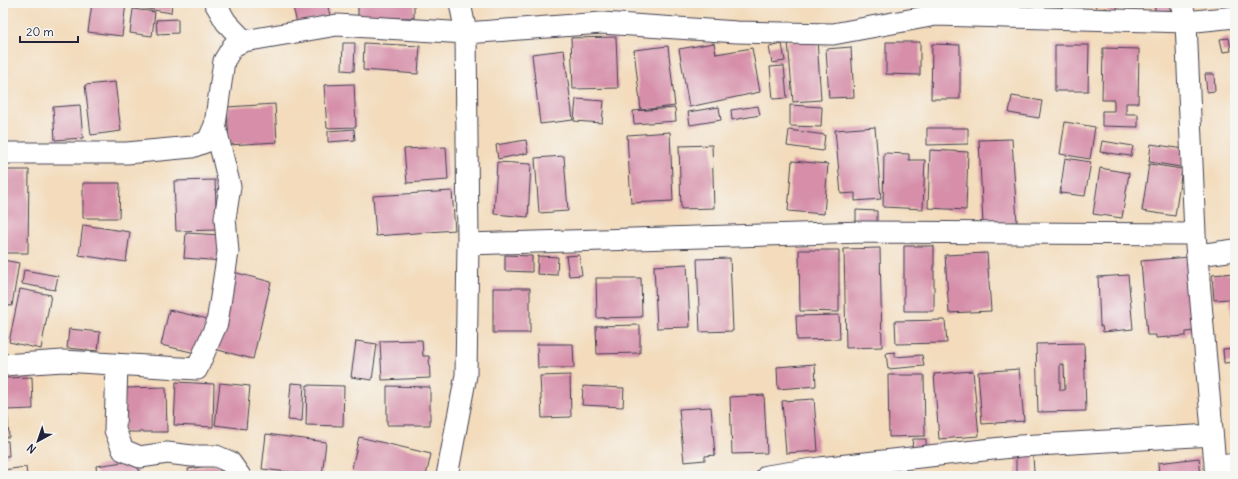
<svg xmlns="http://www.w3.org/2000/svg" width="1238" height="479" font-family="Delius,sans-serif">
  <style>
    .building { fill: #d68ea9; fill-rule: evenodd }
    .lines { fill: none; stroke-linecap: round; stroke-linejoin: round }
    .street-casing { stroke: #413e4e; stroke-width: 23 }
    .street { stroke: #fff; stroke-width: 21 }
  </style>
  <rect width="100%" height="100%" fill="#f6f6f2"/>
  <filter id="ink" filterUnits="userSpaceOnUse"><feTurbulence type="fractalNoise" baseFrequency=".025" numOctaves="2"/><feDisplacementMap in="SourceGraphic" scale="8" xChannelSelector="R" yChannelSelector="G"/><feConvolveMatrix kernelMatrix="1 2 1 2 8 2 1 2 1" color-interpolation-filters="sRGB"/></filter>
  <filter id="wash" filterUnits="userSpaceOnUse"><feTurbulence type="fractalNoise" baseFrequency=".012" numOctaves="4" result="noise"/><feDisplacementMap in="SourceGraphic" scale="16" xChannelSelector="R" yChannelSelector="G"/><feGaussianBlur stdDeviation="0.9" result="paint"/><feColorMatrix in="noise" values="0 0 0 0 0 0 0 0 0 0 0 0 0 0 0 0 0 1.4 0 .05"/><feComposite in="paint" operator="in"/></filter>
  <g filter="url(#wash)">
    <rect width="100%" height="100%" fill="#f3dbbb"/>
    <g id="blocks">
      <!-- building -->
      <path class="building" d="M92,3h34l-4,33 -34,-4z
        M143,3h29l-1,10 -29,-5z
        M292,3h35l3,12 -33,8z
        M358,3h56v15l-56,-1z
        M1095,3h31v3l-9,1v5l-9,1 -1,-5 -11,1z
        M1154,3h15l2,10 -15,2z
        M133,9l22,3 -3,24 -22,-3z
        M178,19v14l-21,1 -1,-14z
        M616,37l2,51 -45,1 -2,-51z
        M1229,38l2,13 -8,1 -3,-13z
        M817,39l4,61 -28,2 -5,-61z
        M886,42h34v33l-34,-1z
        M343,43h12l-1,28 -12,-1z
        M364,43l56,3 -2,28 -55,-4z
        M714,43l2,11 36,-6 8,44 -71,15 -10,-58z
        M782,44l3,17 -13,2 -3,-16z
        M932,44l28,1v54h-29z
        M1055,45h34l-1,46h-33z
        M668,46l7,60 -34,4 -7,-60z
        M851,47l3,50 -25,1 -3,-49z
        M1103,48l36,1 -1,54h-12v11h12v13l-36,-1v-15h12v-11h-12z
        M564,50l9,70 -33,4 -8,-70z
        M784,66l3,32 -14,1 -3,-32z
        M1205,74h9l1,17 -8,1z
        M115,82l6,49 -30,4 -6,-50z
        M354,84l2,43 -29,1 -3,-43z
        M1012,96l30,5 -3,17 -30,-5z
        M576,99l28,2 -2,22 -28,-2z
        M275,104l2,38 -48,3 -2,-38z
        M80,105l3,33 -28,2 -2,-33z
        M790,105l32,2 -1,20 -31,-1z
        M758,106l2,9 -28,5 -1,-10z
        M719,107l2,13 -31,5 -2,-13z
        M675,108l1,13 -42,3 -1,-13z
        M1065,122l30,5 -5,32 -30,-5z
        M875,127l6,72 -26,2v-8l-14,1 -6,-64z
        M927,128h41v16l-41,1z
        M354,129l1,11 -27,2v-11z
        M789,130l36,5 -2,16 -36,-5z
        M670,132l3,69 -42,2 -4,-68z
        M1012,139l5,83 -34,2 -4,-84z
        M526,140l2,13 -30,6 -2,-14z
        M1102,141l31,5 -2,10 -31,-4z
        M1151,144l33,5 -3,18 -32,-5z
        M712,145l2,63 -33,1 -2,-63z
        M446,147l2,33 -41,3 -3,-34z
        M930,150l38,2 -2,58 -38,-2z
        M884,153l25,1v6h16l-2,49 -40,-2z
        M564,156l4,55 -29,2 -4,-55z
        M1065,158l26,4 -6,34 -25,-3z
        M792,161l36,3 -4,50 -36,-3z
        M497,162l34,2 -3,53 -34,-3z
        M1149,164l33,5 -7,47 -33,-5z
        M1100,168l29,5 -7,45 -29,-4z
        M3,170h26l-1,83h-25z
        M215,180l2,50 -41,1 -2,-50z
        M83,183h37l-1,35h-36z
        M452,191l3,39 -79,6 -3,-40z
        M856,210l21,1v16h-21z
        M83,225l47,7 -4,30 -47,-7z
        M186,233l36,2v26l-38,-3z
        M904,246h30v65h-30z
        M880,248l2,99 -36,1 -2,-99z
        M799,250h40v62l-39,-1z
        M987,253l4,58 -42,2 -4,-58z
        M505,255l27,1v16l-27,-1z
        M579,255l3,20 -13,1 -3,-20z
        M538,256l20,1 -1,18 -20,-1z
        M1189,257l7,74 -10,1v4l-30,2v-3h-9l-6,-74z
        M730,258l3,73 -33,1 -3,-73z
        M3,260l16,3 -7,43 -9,-1z
        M687,264l3,63 -33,1 -3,-62z
        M24,270l34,6 -3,14 -33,-6z
        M233,272l38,10 -18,77 -39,-10z
        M1235,273v70h-1l-4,-44 -16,1 -2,-25z
        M1128,275l5,54 -30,3 -1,-6h-2l-2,-49z
        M596,278h45l1,39 -45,1z
        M493,288h37v45h-37z
        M20,289l31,6 -10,54 -32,-7z
        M169,310l39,9 -8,35 -39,-9z
        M839,315l1,24 -43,1 -1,-24z
        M945,320l2,23 -51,1 -1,-23z
        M640,325v28l-43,1 -1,-28z
        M69,329l31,3 -2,19 -31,-3z
        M422,340l1,16h6l1,22 -48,2 -2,-39z
        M356,341l21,3 -5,36 -21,-3z
        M1084,343l2,68 -48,1 -2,-68zM1060,364l4,1 1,25h-5z
        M537,344h36l1,24h-36z
        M1235,348v14l-11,1 -1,-14z
        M895,352v5l27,-2 2,11 -36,3 -2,-16z
        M815,364l1,22 -38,3 -1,-22z
        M1019,369l5,52 -42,3 -4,-52z
        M973,371l6,65 -40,3 -5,-65z
        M570,375l1,42 -29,1 -2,-42z
        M888,375h36l1,61 -36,1z
        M32,377l1,32 -26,1 2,27h-6l1,-59z
        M176,382l38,2 -1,43 -39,-2z
        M220,383l30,3 -4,43 -31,-4z
        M291,383l13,1 -2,37 -14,-1z
        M307,385l37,1 -1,40 -37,-1z
        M387,386l43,1v38h-43z
        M583,386l41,2 -1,19 -41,-2z
        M166,387l1,45h-43v-44z
        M764,395l3,58 -35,1 -2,-57z
        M814,399l4,52 -32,2 -4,-52z
        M711,407l4,48 -10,1v4l-21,2 -5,-53z
        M266,434l60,8 -4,34 -60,-7z
        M359,437l72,17 -5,22h-58l-17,-4z
        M913,439h13v10l-14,-1z
        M3,441h5l1,15h-6z
        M1016,455h17l1,18 -18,1z
        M1199,458l2,18h-42l-1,-13z
        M137,460l3,16h-43l-1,-10z
        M219,464l2,12h-32l-1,-7z
        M26,467l1,9h-24v-6z"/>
    </g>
  </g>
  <g filter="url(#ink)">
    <use href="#blocks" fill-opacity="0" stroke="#413e4e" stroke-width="1"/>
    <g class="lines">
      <!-- street casing -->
      <g class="street-casing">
        <path id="street" d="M215,3l11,19 18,19
          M1182,3l4,19 9,212 21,242
          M3,153h124l65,-6 16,-6 7,-16 9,-64 9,-15 11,-5 93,-16 129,8 136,-10 135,9 96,2 103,-19 250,7 49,-5
          M468,244l396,-12 331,2
          M1198,255l37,-5
          M117,364l-2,66 8,20 17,7 27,-4 25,3h24l14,6 10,14
          M3,365l60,-4 134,8 20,-46 11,-71 -3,-34 5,-31 -15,-62
          M1215,467l20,-3
          M447,476l19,-101 2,-131 -2,-211 -6,-30
          M767,476l53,-8 200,-22 192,-11"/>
      </g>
      <!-- street -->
      <use href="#street" class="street"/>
    </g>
  </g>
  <!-- margin -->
  <rect width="1238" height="479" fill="none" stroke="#f6f6f2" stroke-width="16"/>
  <!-- north arrow -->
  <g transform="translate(38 441) rotate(220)" stroke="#f6f6f2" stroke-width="3" paint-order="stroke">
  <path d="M0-3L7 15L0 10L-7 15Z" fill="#22223b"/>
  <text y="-6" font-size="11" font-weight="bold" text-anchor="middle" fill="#22223b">N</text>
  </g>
  <!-- scale -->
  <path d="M20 36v6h58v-6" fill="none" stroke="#22223b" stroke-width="2"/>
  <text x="26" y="36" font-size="12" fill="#22223b" stroke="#f6f6f2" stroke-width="3" paint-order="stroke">20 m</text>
</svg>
